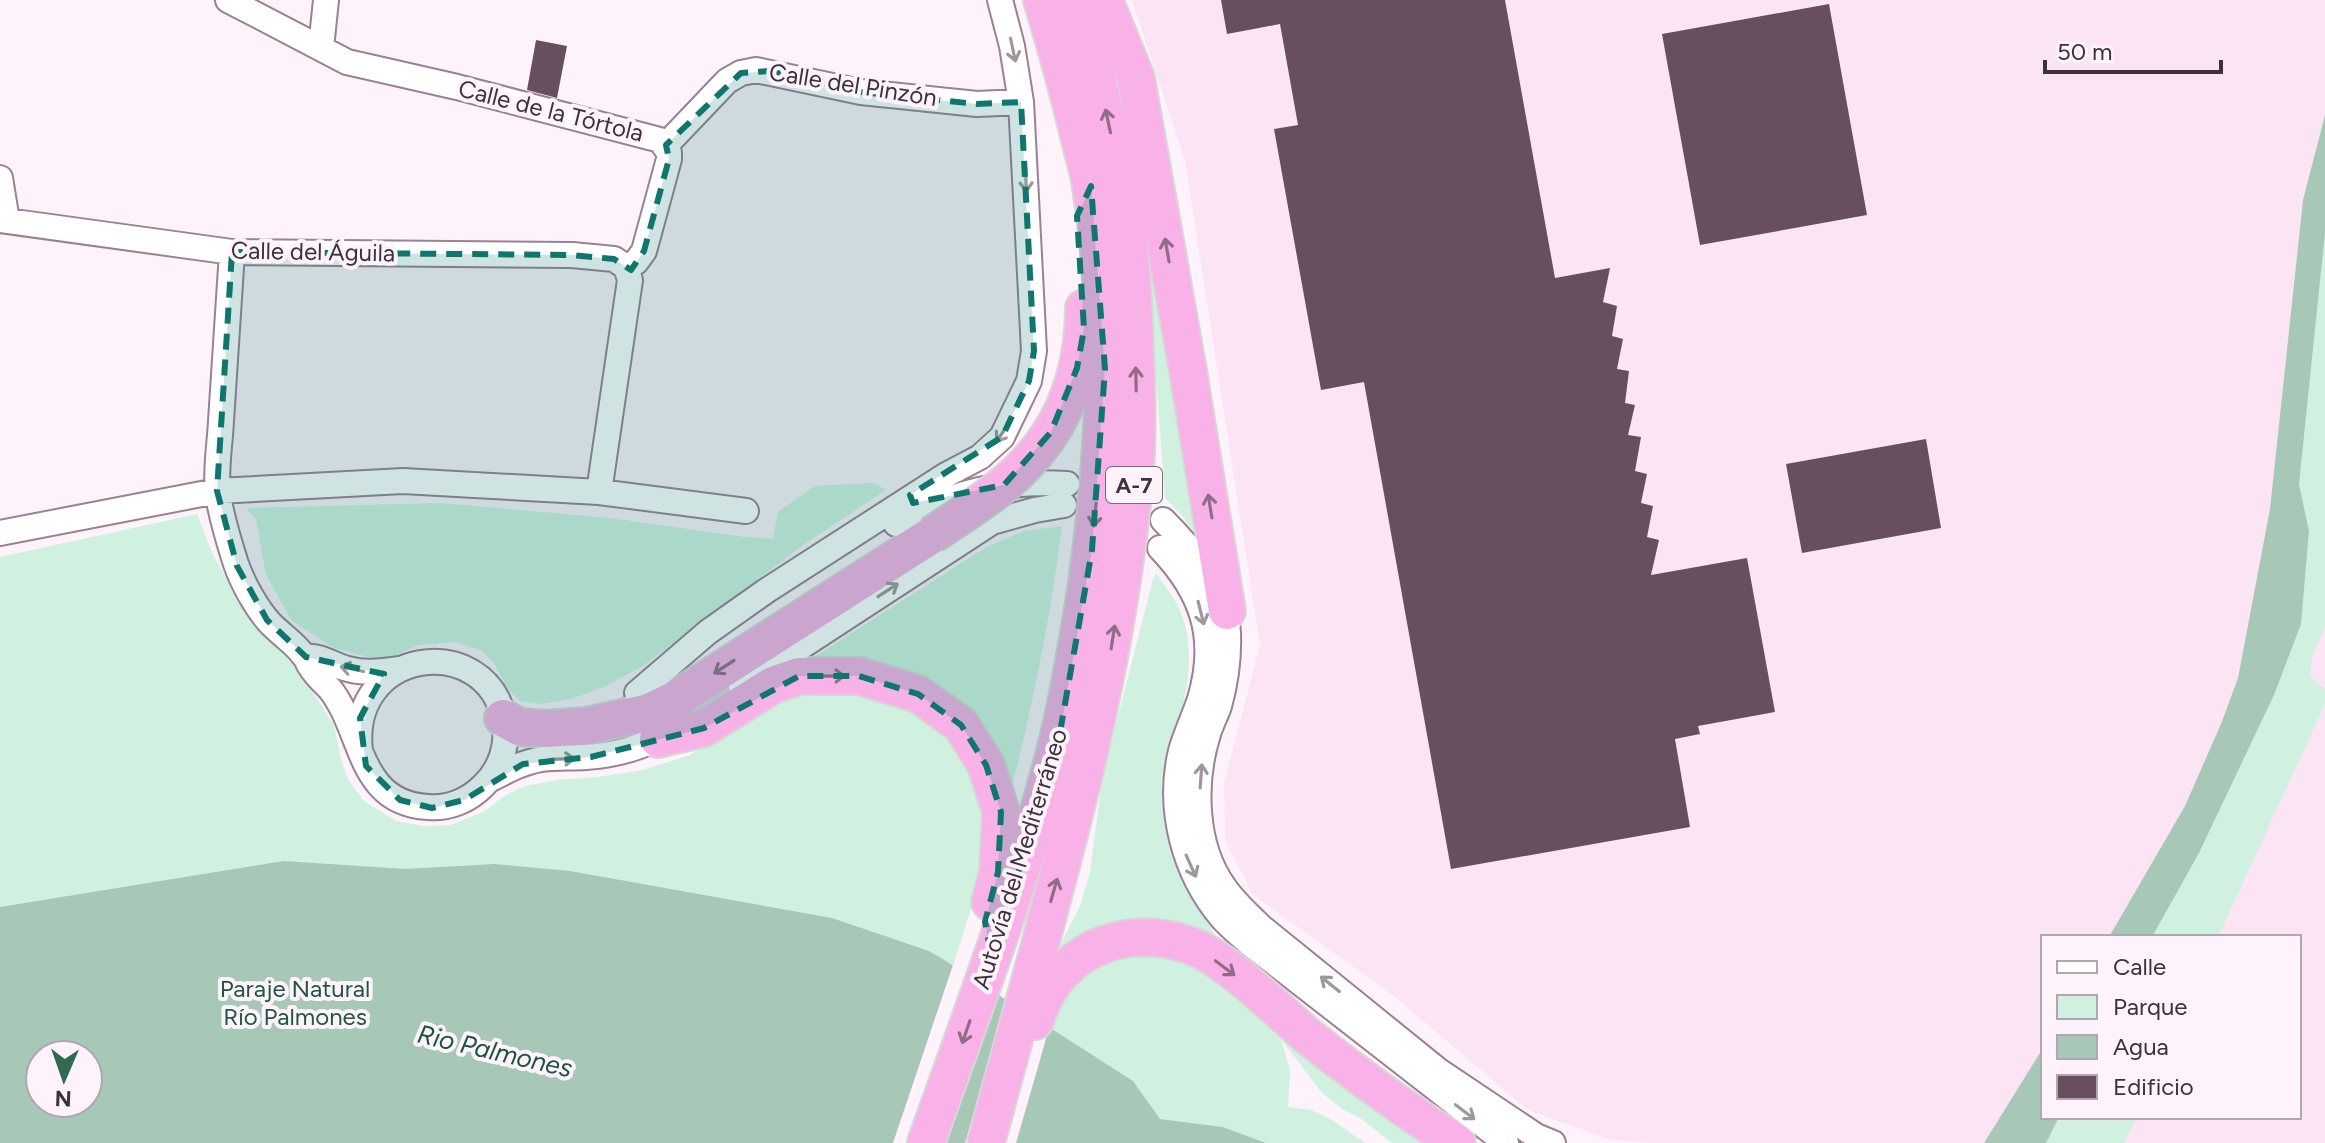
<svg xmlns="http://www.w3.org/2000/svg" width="2325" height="1143" font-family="Figtree,sans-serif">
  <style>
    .built { fill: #fbe5f4; fill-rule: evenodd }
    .green { fill: #d1f1e0; fill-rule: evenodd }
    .water { fill: #a7c8b7; fill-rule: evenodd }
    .pier { fill: #fff3fb }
    .building { fill: #674f60 }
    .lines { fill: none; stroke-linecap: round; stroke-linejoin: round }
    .minor-casing { stroke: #9a8193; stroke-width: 28 }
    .highway-casing { stroke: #d8d6d7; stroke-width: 40 }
    .minor { stroke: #fff; stroke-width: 24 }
    .highway { stroke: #f9b2e7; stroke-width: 36 }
    .highway-bridge-casing { stroke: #d8d6d7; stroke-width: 40; stroke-linecap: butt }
    .highway-bridge { stroke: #f9b2e7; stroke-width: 36 }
    .oneway { stroke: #9e989c }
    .oneway2 { stroke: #916c87 }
    .marked { fill: #0f766e; fill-opacity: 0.2; stroke: #0f766e; stroke-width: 6; stroke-dasharray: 16 10; stroke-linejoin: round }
    .labels { text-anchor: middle; stroke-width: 8; stroke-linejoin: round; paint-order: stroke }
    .shield { fill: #fff3fb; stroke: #766c73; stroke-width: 2 }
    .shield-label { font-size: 22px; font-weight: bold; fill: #3c3239 }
    .street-label { font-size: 24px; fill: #3c3239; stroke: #fff3fb }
    .park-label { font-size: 24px; fill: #1e5841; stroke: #fff3fb }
    .water-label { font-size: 26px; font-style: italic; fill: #1a553d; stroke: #fff3fb }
  </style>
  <rect width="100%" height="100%" fill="#fff3fb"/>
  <!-- built -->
  <path class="built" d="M1132,0h1193v1143h-677l-40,-4 -80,-29 -138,-117 -137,-98 -28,-55 -1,-57 36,-138 -75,-484zM2043,937h256v180h-256z"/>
  <!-- green -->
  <path class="green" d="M1135,135l66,407 -17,-24 -19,-20 -19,-256z
    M2325,233v393l-13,32 -2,18 15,14v14l-107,233h-66l47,-84 75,-158 35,-164 -10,-47z
    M874,483l12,7 -80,53 -163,123 -37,20 -35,13 -29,5 -22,-3 -14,-14 -12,-24 -13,-13 -26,-8 -36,3 -26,11 -21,2 -38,-10 -42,-27 -26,-46 -10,-56 -10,-11 195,-5 169,15 134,19 29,2 5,-27 37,-26z
    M197,514l17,43 26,43 63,77 31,48 7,34 7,20 16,22 32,20 27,5 27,-1 33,-13 23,-17 19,-9 32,-6 40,-3 46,-7 47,-15 62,-45 46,-19 42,-3 76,19 49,44 23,71 -11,68 -24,76 -12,-7 -941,184v-586zM40,1055h48v48h-48z
    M1062,526c-12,95 -31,188 -55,280l-71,-119 -31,-18 -49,-9 -48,1 180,-115 36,-15z
    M1156,573c7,10 15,20 21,31 18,35 13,76 3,113 -6,21 -15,43 -17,65 -5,45 28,116 53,154 -14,-5 -29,-12 -43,-14 -41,-6 -82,5 -116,29l23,-45 10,-34 12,-93 51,-200z
    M1111,952l66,2 34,20 69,63 97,75 46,31h-31l-32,-25 -18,-9 -20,-16 -41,-54 9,31 -2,37 23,3 18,8 37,25h-100l-43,-16 -63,-8 -27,-38 -85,-52 17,-45z
    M2059,1117h78l-13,26h-78z"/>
  <!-- water -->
  <path class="water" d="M2325,115v118l-26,251 10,47 -8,93 -27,71 -75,158 -47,84h-43l76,-131 36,-82 17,-46 32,-169 33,-309z
    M284,861l121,8 90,-5 75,7 262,47 97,33 12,7 192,123 27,38 63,8 43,16h-1266v-236zM40,1055h48v48h-48z
    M2043,1048v69h16l-13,26h-62z"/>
  <!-- pier -->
  <path class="pier" d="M954,962l45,30 -52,151h-54z
    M1007,997l43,28 -34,118h-51z"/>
  <!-- building -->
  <path class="building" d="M1221,0h284l50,278 55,-10 -7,34 14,4 -5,30 11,3 -6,30 12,2 -4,32 10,2 -7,30 13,2 -6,34 12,3 -6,29 12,3 -6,31 12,3 -8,35 96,-17 28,154 -77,14 2,8 -25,5 15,88 -239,42 -87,-487 -43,8 -47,-261 24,-4 -18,-101 -53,10z
    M1829,4l38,211 -167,30 -38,-211z
    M536,40l31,6 -10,52 -30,-8z
    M1926,439l15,89 -139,25 -16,-89z"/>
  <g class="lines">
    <!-- minor casing -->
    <g class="minor-casing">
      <path id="minor" d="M228,0l119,62 110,25 203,53 9,12v7l-25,92 -8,11 -10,5 4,13 -31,212 147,19
        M321,48l5,-48
        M666,145l61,-64 14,-8 15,-3 105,22 116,12 44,-2
        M0,178l7,43
        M0,220l232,32 340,3 42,4 12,8
        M232,252c-4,56 -7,113 -11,169 -1,23 -6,50 -3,73 3,23 11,48 18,70 7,20 20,43 33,58 11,12 26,21 35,34 6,7 1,3 6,10 5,9 13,16 20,23 34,43 27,114 98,118 21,2 41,-7 55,-21 18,-17 26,-42 21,-67 -19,-89 -156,-71 -144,32
        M1163,520c25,25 51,55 63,89 2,7 1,17 2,24 1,25 -2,48 -9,73 -3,9 -8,18 -11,28 -15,48 -14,111 16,153 10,15 24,27 37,40l178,144 97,65 17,7
        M896,524c59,-33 104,-44 171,-40
        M0,533l217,-42 186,-10 196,11
        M1160,548c43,45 58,90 40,151 -6,18 -14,34 -19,52 -14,58 3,122 41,167 8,9 18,17 27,25l257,200
        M306,657c15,-2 28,9 42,12 18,5 35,2 52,0
        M741,686l251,-164 43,-12 29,-5
        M637,693l71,-61 58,-41 180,-116 34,-18 22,-20 27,-56 5,-30 -13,-249 -9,-56 -12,-46
        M489,780c17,-9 34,-18 53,-21 14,-2 29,-1 44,-2 28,-2 59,-10 83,-25"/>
    </g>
    <!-- highway casing -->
    <g class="highway-casing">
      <path id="highway" d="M1104,0l32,78 52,293 39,240
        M1047,438c26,-37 37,-85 37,-130
        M503,718l16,9 27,2 41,-3 62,-14 25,-12 258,-165
        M658,739l46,-11 69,-43 26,-9h60l59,18 43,31 25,40 15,47 -3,60 -8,30
        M1035,1021c21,-69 86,-99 154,-76 36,12 89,66 120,92 48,38 96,73 148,106
        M926,1143c47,-133 98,-266 132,-403 12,-48 20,-99 28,-149 19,-134 26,-269 5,-404 -2,-16 -7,-31 -11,-47 -11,-47 -24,-94 -38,-140
        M986,1143c58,-219 127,-434 148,-660 4,-44 3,-89 1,-133 -2,-58 -5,-117 -16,-175 -11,-59 -27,-117 -45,-175"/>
    </g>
    <!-- minor -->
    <use href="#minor" class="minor"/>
    <!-- highway -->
    <use href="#highway" class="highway"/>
    <!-- highway-bridge casing -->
    <g class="highway-bridge-casing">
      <path id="highway-bridge" d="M932,535c44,-30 84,-52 115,-97"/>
    </g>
    <!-- highway-bridge -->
    <use href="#highway-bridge" class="highway-bridge"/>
  </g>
  <!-- one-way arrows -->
  <defs><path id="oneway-shaft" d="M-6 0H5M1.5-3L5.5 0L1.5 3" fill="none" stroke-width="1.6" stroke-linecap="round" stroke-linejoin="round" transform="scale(2)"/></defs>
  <g class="oneway">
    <use href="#oneway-shaft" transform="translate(1013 50) rotate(78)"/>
    <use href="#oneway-shaft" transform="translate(1026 180) rotate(88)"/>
    <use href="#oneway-shaft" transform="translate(1003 432) rotate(125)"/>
    <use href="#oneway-shaft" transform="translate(888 590) rotate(-33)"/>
    <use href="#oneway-shaft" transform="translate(1201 613) rotate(76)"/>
    <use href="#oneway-shaft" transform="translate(352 669) rotate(-168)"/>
    <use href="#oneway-shaft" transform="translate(563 759) rotate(-2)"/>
    <use href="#oneway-shaft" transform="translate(1201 776) rotate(-86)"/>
    <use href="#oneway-shaft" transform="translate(1191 866) rotate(66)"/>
    <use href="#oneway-shaft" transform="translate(1330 984) rotate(-141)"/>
    <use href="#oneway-shaft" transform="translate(1465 1112) rotate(37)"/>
  </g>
  <g class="oneway2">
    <use href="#oneway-shaft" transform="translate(1108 121) rotate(-102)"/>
    <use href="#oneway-shaft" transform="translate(1167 250) rotate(-100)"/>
    <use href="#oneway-shaft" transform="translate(1136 379) rotate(-91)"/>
    <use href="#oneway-shaft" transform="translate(1210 506) rotate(-99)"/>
    <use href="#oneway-shaft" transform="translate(1095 515) rotate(96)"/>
    <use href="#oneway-shaft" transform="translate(1113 637) rotate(-81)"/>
    <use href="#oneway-shaft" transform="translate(724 667) rotate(147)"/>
    <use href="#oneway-shaft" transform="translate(833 676) rotate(-1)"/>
    <use href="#oneway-shaft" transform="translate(1054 890) rotate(-74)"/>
    <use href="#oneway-shaft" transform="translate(1225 968) rotate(37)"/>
    <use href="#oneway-shaft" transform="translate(966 1032) rotate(109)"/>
  </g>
  <!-- marked area -->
  <path class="marked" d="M771,71l90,21 116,12 44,-2 13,249 -5,30 -27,56 -92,58 3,8 91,-18 47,-53 26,-64 7,-39 -7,-113 14,-30 14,183 -13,181 -33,188 -67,221 -7,-37 13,-50 3,-60 -15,-47 -25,-40 -43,-31 -59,-18h-60l-95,52 -113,29 -68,7 -59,36 -32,8 -32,-8 -34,-34 -6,-48 24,-44 -78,-17 -39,-37 -30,-54 -20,-75 15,-239 340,3 42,4 17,11 13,-19 25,-92 -3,-14 75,-72z"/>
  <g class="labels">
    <!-- shield labels -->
    <rect class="shield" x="1106" y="467" width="56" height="36" rx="6"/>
    <g class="shield-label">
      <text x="1134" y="493">A-7</text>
    </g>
    <!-- street labels -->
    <g class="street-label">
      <text transform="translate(853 85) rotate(9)" y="8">Calle del Pinzón</text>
      <text transform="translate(551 111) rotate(14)" y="8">Calle de la Tórtola</text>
      <text transform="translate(313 252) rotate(1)" y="8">Calle del Águila</text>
      <text transform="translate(1020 859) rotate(-73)" y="8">Autovía del Mediterráneo</text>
    </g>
    <!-- park labels -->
    <g class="park-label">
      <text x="295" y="997">Paraje Natural<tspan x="295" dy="28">Río Palmones</tspan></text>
    </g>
    <!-- water labels -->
    <g class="water-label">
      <text transform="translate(495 1051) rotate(13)" y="9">Rio Palmones</text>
    </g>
  </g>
  <!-- legend -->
  <rect x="2041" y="935" width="260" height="184" fill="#fff3fb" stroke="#b1a6ad" stroke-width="2"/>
  <rect x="2057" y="961" width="40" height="12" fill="#ffffff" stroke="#b1a6ad" stroke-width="2"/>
  <text x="2113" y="975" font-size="24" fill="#3c3239">Calle</text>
  <rect x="2057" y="995" width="40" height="24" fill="#d1f1e0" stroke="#b1a6ad" stroke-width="2"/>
  <text x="2113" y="1015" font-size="24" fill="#3c3239">Parque</text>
  <rect x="2057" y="1035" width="40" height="24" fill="#a7c8b7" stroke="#b1a6ad" stroke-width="2"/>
  <text x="2113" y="1055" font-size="24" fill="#3c3239">Agua</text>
  <rect x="2057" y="1075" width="40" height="24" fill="#674f60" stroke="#b1a6ad" stroke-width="2"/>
  <text x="2113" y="1095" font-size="24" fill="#3c3239">Edificio</text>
  <!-- north arrow -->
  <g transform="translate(64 1079) rotate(182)"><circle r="38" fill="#fff3fb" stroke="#b1a6ad" stroke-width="2"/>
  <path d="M0-6L14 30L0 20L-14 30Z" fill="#326a51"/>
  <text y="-12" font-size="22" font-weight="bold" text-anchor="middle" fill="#3c3239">N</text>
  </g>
  <!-- scale -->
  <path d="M2045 60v12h176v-12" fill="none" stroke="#3c3239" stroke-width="4"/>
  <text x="2057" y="60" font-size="24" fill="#3c3239" stroke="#fff3fb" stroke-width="6" paint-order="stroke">50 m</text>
</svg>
